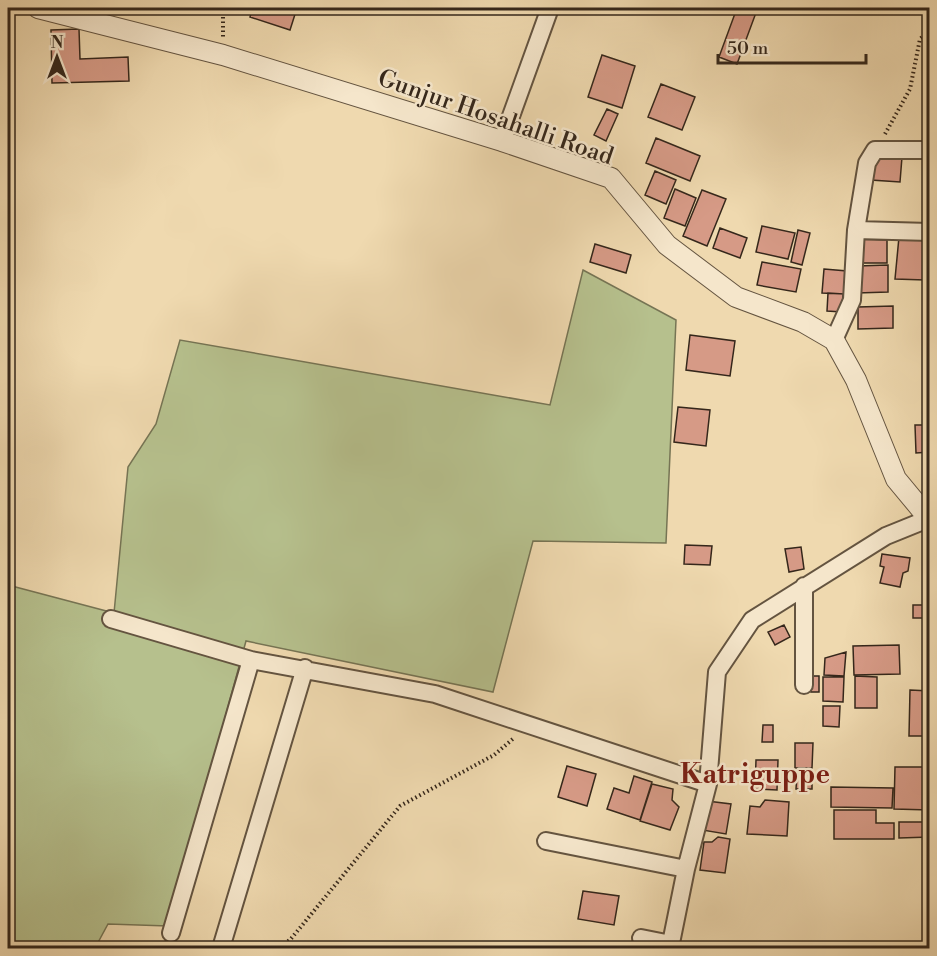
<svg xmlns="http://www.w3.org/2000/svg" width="937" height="956" font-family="'Libre Bodoni',serif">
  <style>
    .green { fill: #b6c08d; stroke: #767454; stroke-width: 1.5 }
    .building { fill: #d69a86; stroke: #35271b; stroke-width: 1.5 }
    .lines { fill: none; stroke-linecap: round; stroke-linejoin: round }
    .minor-casing { stroke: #645440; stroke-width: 20 }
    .tertiary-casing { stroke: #645440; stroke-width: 22 }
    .path { stroke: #35271b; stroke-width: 4; stroke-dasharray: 1.5 3; stroke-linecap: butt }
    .minor { stroke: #f5e6cb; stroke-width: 16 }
    .tertiary { stroke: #f5e6cb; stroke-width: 20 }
    .labels { text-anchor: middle; stroke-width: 5; stroke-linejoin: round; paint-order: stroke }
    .street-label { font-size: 24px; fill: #35271b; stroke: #f5e6cb }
    .quarter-label { font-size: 27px; font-weight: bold; fill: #7a1f14; stroke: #f5e6cb }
  </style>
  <rect width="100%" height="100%" fill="#efd9af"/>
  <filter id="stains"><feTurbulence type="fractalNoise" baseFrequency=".00333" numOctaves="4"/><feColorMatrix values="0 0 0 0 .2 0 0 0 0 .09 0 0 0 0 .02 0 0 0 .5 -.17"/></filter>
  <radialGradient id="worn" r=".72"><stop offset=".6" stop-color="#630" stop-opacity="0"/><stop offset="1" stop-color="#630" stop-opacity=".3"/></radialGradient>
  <!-- green -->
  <path class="green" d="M583,270l93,50 -10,223 -133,-2 -40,151 -247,-51 -78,285 -60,-2 -13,24h-87v-363l106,28 14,-146 28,-43 24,-84 370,65z"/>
  <!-- building -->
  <path class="building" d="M253,8h44l-7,22 -40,-13z
    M737,8l20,2 -20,54 -18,-7z
    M79,29l1,30 48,-2 1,24 -77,2 -1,-53z
    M602,55l33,11 -13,42 -34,-11z
    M661,84l34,13 -13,33 -34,-13z
    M607,109l11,5 -12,27 -12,-6z
    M656,138l44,18 -10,25 -44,-18z
    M873,155l29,2 -2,25 -29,-2z
    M655,171l21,9 -10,24 -21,-9z
    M675,189l21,9 -11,28 -21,-8z
    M702,190l24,9 -19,47 -24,-10z
    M762,226l33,7 -7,26 -32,-7z
    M720,228l27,10 -7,20 -27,-10z
    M798,230l12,3 -8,32 -11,-3z
    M899,237l31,1 -5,42 -30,-1z
    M857,239l30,1v23h-30z
    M595,244l36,11 -5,18 -36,-11z
    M762,262l39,7 -5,23 -39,-7z
    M888,265v27l-31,1v-27z
    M824,269l23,2 -2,23 -23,-1z
    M828,293l15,1 -1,18 -15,-1z
    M893,306v22l-35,1v-22z
    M690,335l45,6 -5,35 -44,-6z
    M678,407l32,3 -4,36 -32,-4z
    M915,425h15v27l-14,1z
    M685,545l27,1 -2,19 -26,-1z
    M801,547l3,22 -15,3 -4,-23z
    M882,554l28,4 -2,13 -5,2 -3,14 -20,-4 4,-16 -4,-1z
    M913,605h13l-1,13h-12z
    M784,625l6,12 -15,8 -7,-13z
    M899,645l1,29 -46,1 -1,-29z
    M846,652l-2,24 -20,-1 1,-17z
    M811,676h8v16h-8z
    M855,676l22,1v31h-22z
    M823,677h21l-1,25 -20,-1z
    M910,690l20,1v45h-21z
    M823,706h17l-1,21 -16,-1z
    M763,725h10v17h-11z
    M795,743h18l-1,25h-17z
    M756,760h22l-1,30 -22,-1z
    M567,766l29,8 -9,32 -29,-9z
    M895,767h35v43l-36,-1z
    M797,775h15v14h-16z
    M634,776l18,6 -12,38 -33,-11 7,-21 15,5z
    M652,784l21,5 -1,11 7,7 -9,23 -30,-9z
    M831,787l62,1 -1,20 -61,-1z
    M765,800l24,2 -2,34 -40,-2 3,-28 10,1z
    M707,801l24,3 -5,30 -24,-4z
    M834,810h42v13h18v16h-60z
    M899,822h31v15l-31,1z
    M718,837l12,2 -5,34 -25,-3 4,-28h8z
    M583,891l36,5 -5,29 -36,-6z"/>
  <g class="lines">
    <!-- minor casing -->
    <g class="minor-casing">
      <path id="minor" d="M502,141l48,-133
        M856,230l74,2
        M834,340l18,-40 4,-70 11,-67 8,-13h55
        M111,619l140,41 184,34 273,90
        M804,685v-99
        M546,841l140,28
        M171,933l80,-273
        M641,938l30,6
        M221,948l84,-280
        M670,948l16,-79 22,-85 9,-112 35,-52 134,-84 42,-17"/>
    </g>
    <!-- tertiary casing -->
    <g class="tertiary-casing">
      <path id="tertiary" d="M38,8l185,47 279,86 109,37 56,67 69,52 67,25 31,18 22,40 40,99 34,41"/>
    </g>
    <!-- path -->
    <path class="path" d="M223,8v29
      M885,134l25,-45 10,-50 10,-9
      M276,948l14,-8 110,-134 94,-51 20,-17"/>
    <!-- minor -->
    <use href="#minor" class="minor"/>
    <!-- tertiary -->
    <use href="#tertiary" class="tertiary"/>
  </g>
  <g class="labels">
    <!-- street labels -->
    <g class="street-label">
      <text transform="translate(496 117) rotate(19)" y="8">Gunjur Hosahalli Road</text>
    </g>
    <!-- quarter labels -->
    <g class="quarter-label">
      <text x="755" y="783">Katriguppe</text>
    </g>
  </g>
  <!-- margin -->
  <rect width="937" height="956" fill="none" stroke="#efd9af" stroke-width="30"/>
  <rect x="9" y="9" width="919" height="938" fill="none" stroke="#35271b" stroke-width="3"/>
  <rect x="15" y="15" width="907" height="926" fill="none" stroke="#35271b" stroke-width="1.5"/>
  <!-- north arrow -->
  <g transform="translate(57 57)" stroke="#f5e6cb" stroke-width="4.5" paint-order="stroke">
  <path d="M0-4.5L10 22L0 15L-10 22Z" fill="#35271b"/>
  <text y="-9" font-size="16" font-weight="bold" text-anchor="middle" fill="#35271b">N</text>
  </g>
  <!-- scale -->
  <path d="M718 54v9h148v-9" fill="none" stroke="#35271b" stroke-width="3"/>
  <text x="727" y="54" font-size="18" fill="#35271b" stroke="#f5e6cb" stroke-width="4.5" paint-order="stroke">50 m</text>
  <rect width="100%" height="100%" filter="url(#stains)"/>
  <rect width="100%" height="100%" fill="url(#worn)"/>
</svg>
